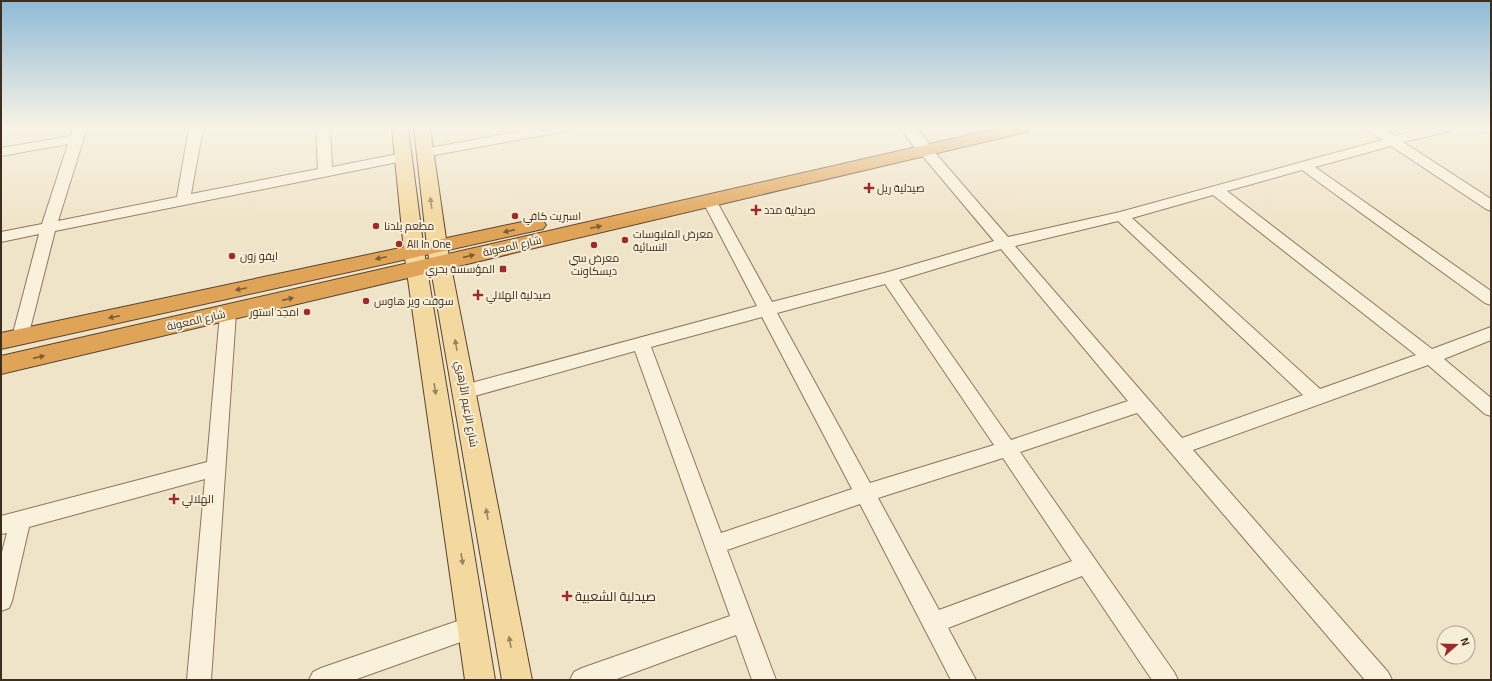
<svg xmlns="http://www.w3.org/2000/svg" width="1492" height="681" font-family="Georgia,Cairo,serif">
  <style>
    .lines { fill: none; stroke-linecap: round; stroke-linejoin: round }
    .street-casing { stroke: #8d765c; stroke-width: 2 }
    .secondary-casing { stroke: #6f573f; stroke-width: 2 }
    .primary-casing { stroke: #5b4430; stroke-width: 2 }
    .highway-casing { stroke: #5b4430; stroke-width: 2 }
    .street { fill: #faf1dc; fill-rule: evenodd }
    .secondary { fill: #faf1dc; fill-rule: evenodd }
    .primary { fill: #f3d9a0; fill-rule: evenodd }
    .highway { fill: #e0a458; fill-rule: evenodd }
    .oneway { fill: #988460 }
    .oneway2 { fill: #7e5d36 }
    .poi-dot { fill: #9e2a2b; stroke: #f7eed8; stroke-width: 1.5 }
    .labels { text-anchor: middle; stroke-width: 4; stroke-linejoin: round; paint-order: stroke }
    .poi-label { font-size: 11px; fill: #3d2e20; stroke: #f7eed8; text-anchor: start }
    .street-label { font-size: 11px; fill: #3d2e20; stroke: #f7eed8 }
    .near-poi-label { font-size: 13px; fill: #3d2e20; stroke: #f7eed8; text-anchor: start }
  </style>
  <rect width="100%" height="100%" fill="#f0e4c8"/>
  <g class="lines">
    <!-- street casing -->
    <g class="street-casing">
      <path id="street" d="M73,128h14l-29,93 119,-24 12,-69h14l-12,66 127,-25 -2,-41h14l2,39 71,-14 5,1 2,3 -2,3 -5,1 -348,70 -27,106 -2,4 -6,2 -6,-2 -2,-4 27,-103 -38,8v-10l41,-8 26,-80 -67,12v-8l70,-12z
        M539,128h29l-2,3 -5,1 -137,25 -5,-1 -2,-3 2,-3 5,-1z
        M1366,128h16l13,8 34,-8h23l-2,3 -47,11 88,57v12l-5,-2 -95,-63 -76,21 176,124v14l-6,-2 -183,-133 -75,21 205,158 59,-22v13l-47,19 47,39v18l-6,-2 -57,-49 -235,85 195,222 4,8h-27l-228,-267 -117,39 154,220 4,8h-26l-70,-104 -134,52 28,52h-25l-91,-176 -133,46 49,130h-24l-16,-45 -122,45h-44l4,-8 8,-4 148,-52 -95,-265 -171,48 -6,-2 -3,-5 3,-5 6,-2 293,-79 -55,-106 2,-3 5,-2 5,2 2,3 56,102 116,-30 106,-31 -73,-87 -2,-3 2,-3h10l77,89 112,-25 262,-72zM1213,195l203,160 -96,34 -188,-171zM1118,221l185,174 -121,43 -167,-192zM1001,249l127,152 -117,39 -112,-160zM885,284l109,161 -124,38 -93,-170zM762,317l90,172 -131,44 -70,-186zM1003,458l69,103 -133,49 -61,-112z
        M1481,128h10v6l-5,-1z
        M228,307l6,2 2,4 -25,367h-24l18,-201 -176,48 -17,74 -3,7 -8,3v-55l6,-23 -6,1v-18l206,-54 13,-149 2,-4z
        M472,616l8,3 3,8 -3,8 -8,3 -118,42h-45l4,-8 8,-4z"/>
    </g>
    <!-- secondary casing -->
    <g class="secondary-casing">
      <path id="secondary" d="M900,128h17l18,23 -3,4 -6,1 -6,-1z"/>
    </g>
    <!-- primary casing -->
    <g class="primary-casing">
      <path id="primary" d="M392,128h16l16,123 71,429h-30l-61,-429z
        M414,128h16l17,118 85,434h-30l-75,-434z"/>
    </g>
    <!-- highway casing -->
    <g class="highway-casing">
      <path id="highway" d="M1000,128h30l-2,4 -6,1 -1021,241v-18z
        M536,219l7,2 3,4 -3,4 -542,120v-16z"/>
    </g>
    <!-- street -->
    <use href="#street" class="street"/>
    <!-- secondary -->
    <use href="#secondary" class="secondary"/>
    <!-- primary -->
    <use href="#primary" class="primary"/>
    <!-- highway -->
    <use href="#highway" class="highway"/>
  </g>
  <!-- one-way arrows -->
  <defs><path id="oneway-solid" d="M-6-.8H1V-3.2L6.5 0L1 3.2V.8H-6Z"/></defs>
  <g class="oneway">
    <use href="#oneway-solid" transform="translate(431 203) rotate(-98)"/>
    <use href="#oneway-solid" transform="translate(456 345) rotate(-100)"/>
    <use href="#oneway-solid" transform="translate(435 389) rotate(81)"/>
    <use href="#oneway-solid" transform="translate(487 514) rotate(-100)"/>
    <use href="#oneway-solid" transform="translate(462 559) rotate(81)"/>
    <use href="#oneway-solid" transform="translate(510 642) rotate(-100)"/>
  </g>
  <g class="oneway2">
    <use href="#oneway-solid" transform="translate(596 227) rotate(-13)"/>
    <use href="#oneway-solid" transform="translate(509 231) rotate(167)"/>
    <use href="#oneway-solid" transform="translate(469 256) rotate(-13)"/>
    <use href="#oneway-solid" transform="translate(381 258) rotate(168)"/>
    <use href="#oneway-solid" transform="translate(241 289) rotate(168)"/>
    <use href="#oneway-solid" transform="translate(288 299) rotate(-13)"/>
    <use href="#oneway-solid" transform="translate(114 317) rotate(168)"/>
    <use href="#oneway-solid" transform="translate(39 357) rotate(-13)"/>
  </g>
  <!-- sky -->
  <linearGradient id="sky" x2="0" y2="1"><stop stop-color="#8fbad6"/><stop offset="0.57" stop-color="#f8f3e6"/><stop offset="1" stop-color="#f8f3e6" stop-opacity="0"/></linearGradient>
  <rect width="1492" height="223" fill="url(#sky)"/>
  <!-- markers -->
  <g class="poi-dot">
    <path d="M867 182h4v4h4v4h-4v4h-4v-4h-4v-4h4z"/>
    <path d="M754 204h4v4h4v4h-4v4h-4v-4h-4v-4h4z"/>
    <circle cx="515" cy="216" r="4"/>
    <circle cx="376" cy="226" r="4"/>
    <circle cx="625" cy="240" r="4"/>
    <circle cx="399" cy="244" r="4"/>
    <circle cx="594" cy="245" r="4"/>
    <circle cx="232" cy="256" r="4"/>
    <rect x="499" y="265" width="8" height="8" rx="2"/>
    <path d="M476 289h4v4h4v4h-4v4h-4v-4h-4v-4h4z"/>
    <circle cx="366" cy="301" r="4"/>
    <circle cx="307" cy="312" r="4"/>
    <path d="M172 493h4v4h4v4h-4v4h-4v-4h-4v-4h4z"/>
    <path d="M565 590h4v4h4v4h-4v4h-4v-4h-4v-4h4z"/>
  </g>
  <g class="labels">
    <!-- poi labels -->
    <g class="poi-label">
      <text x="877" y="192">صيدلية ريل</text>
      <text x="764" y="214">صيدلية مدد</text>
      <text x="523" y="220">اسبريت كافي</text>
      <text x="384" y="230">مطعم بلدنا</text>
      <text x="633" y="238">معرض الملبوسات<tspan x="633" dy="13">النسائية</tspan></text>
      <text x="407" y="248">All In One</text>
      <text x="240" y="260">ايفو زون</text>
      <text x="594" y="262" text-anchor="middle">معرض سي<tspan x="594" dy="13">ديسكاونت</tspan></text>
      <text x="495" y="273" text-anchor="end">المؤسسة بحري</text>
      <text x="486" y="299">صيدلية الهلالي</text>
      <text x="374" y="305">سوفت وير هاوس</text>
      <text x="299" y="316" text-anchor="end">امجد استور</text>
      <text x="182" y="503">الهلالي</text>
    </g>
    <!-- street labels -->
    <g class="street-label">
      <text transform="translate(512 246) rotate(-13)" y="4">شارع المعونة</text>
      <text transform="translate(196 320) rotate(-13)" y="4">شارع المعونة</text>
      <text transform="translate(467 404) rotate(80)" y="4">شارع الزعيم الأزهري</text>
    </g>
    <!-- near-poi labels -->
    <g class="near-poi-label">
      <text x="575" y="601">صيدلية الشعبية</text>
    </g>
  </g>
  <!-- border -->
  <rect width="1492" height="681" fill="none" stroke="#3d2e20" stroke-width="4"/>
  <!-- north arrow -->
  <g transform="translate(1456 645) rotate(70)"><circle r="19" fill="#f7eed8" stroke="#ada18e"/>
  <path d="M0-3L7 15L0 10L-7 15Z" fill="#9e2a2b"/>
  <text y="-6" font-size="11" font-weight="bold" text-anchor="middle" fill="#3d2e20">N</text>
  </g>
</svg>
